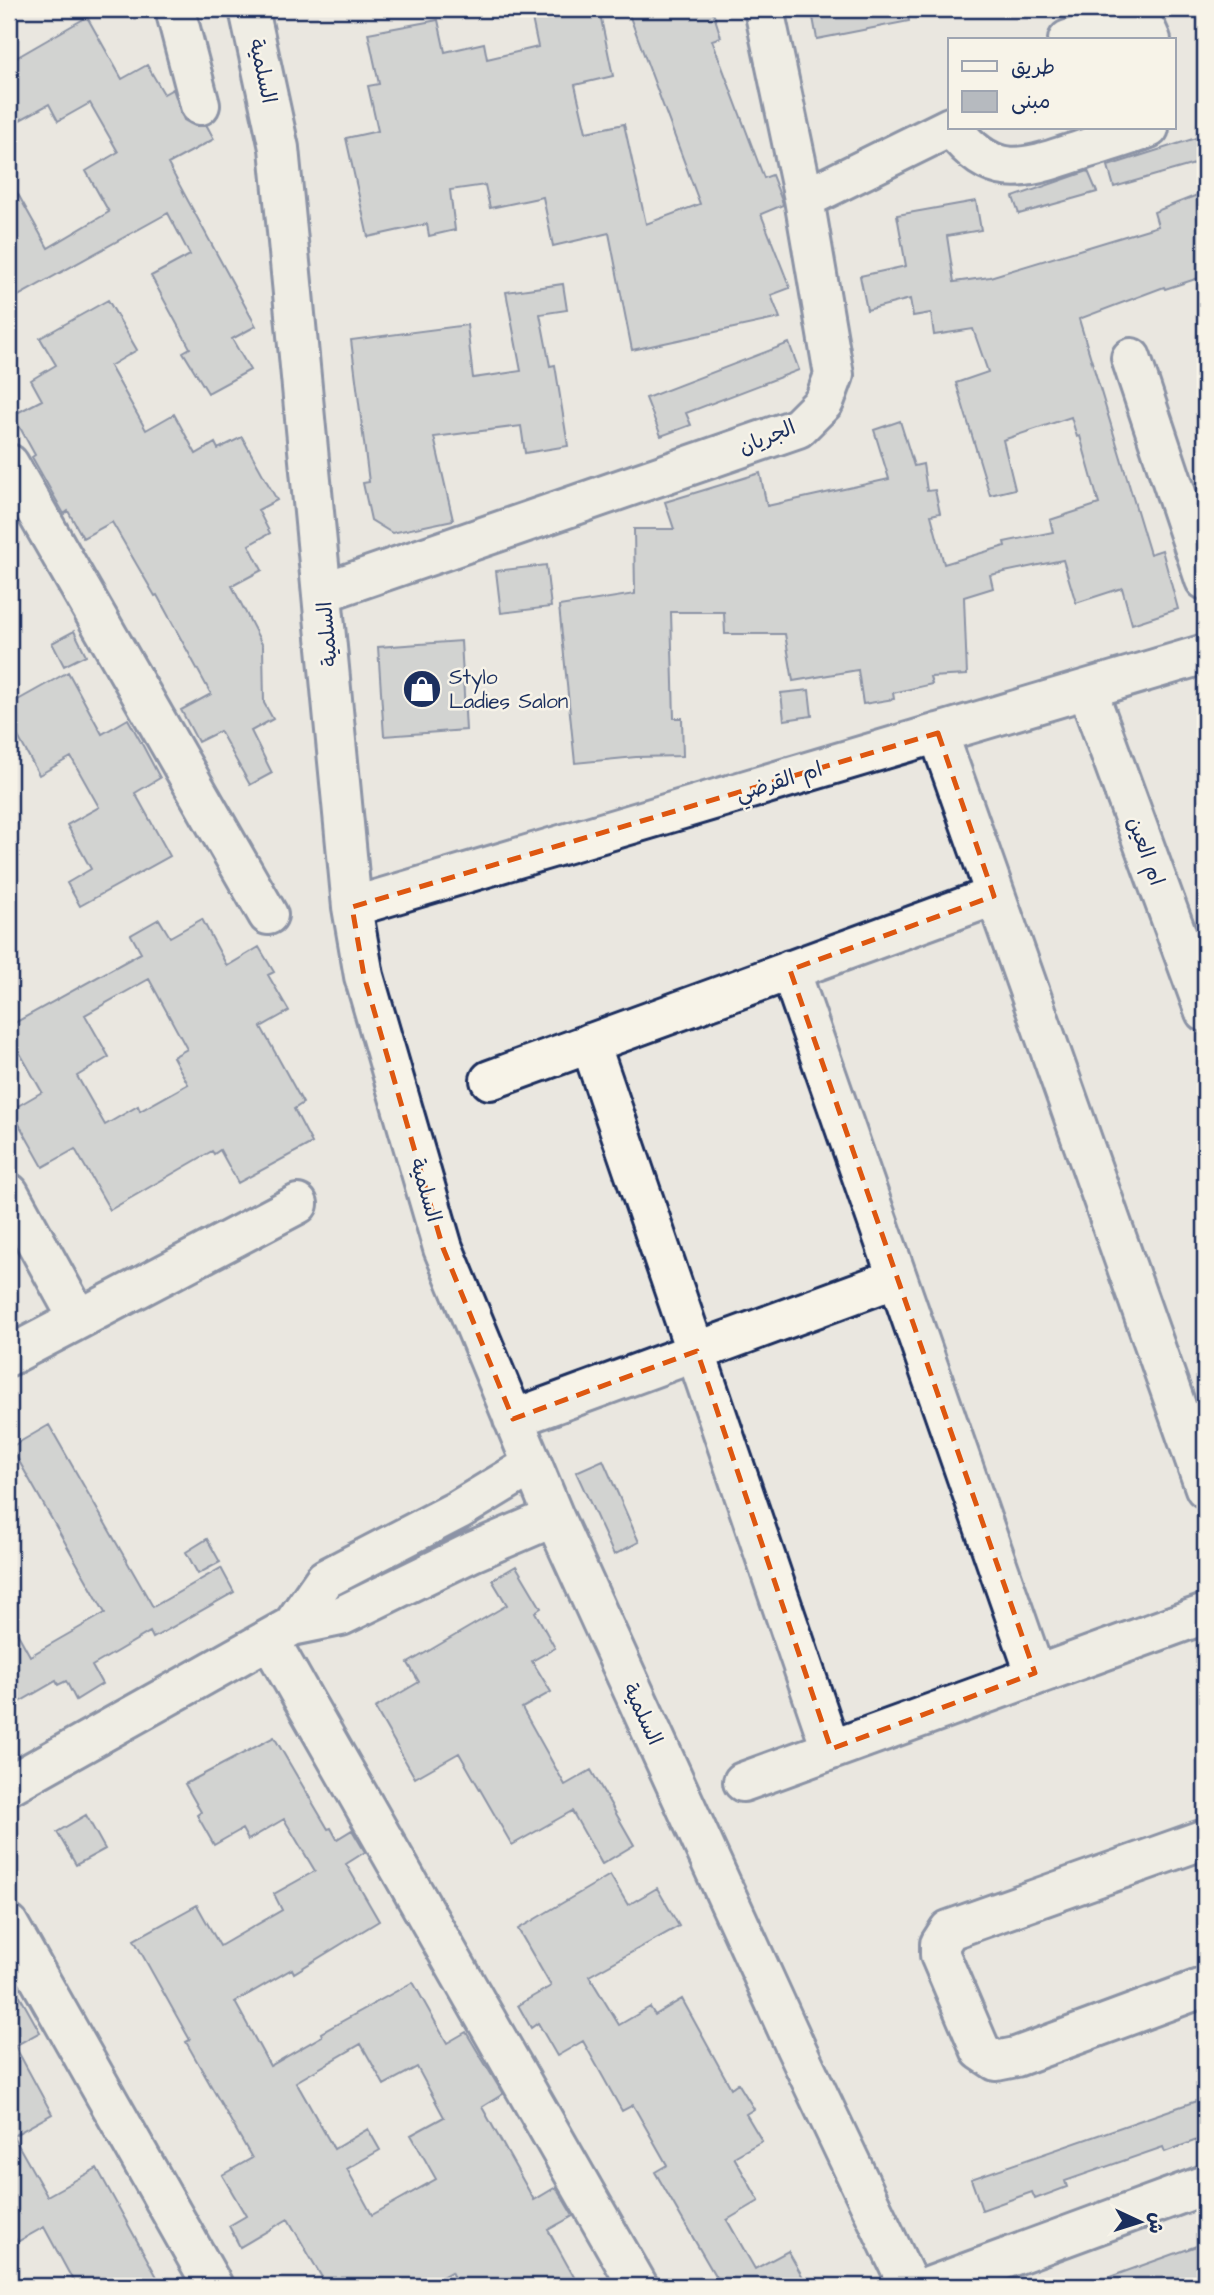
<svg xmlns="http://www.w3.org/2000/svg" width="1214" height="2295" font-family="'Architects Daughter','Playpen Sans Arabic',sans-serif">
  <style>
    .building { fill: #b6babf; stroke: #1b2f5e; stroke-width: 2; fill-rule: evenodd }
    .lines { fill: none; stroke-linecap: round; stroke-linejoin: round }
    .minor-casing { stroke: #1b2f5e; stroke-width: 44 }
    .minor { stroke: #f7f3e8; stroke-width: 38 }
    .marked { fill: none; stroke: #de5710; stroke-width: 5; stroke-dasharray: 14 9; stroke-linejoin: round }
    .labels { text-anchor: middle; stroke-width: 5; stroke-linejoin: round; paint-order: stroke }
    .street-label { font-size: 21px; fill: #1b2f5e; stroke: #f7f3e8 }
    .poi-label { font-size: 21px; fill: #1b2f5e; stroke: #f7f3e8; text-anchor: start }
  </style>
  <rect width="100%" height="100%" fill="#eae7e0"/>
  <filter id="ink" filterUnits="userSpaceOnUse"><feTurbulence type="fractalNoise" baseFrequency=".0143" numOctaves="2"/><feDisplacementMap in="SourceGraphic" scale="14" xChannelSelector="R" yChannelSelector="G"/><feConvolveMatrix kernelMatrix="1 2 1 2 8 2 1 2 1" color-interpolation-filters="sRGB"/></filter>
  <g filter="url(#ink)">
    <!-- building -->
    <path class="building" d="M530,9h69l14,67 -38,9 11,47 38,-8 22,100 54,-20 -73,-195h85l9,28 -9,3 52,138 8,-3 10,26 1,4 -22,9 29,74 -19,7 9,23 -148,32 -23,-117 -56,13 -10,-49 -53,11 -5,-23 -35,5 5,40 -26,6 -2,-12 -59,13 -22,-99 32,-7 -10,-45 11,-2 -11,-51 70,-13 7,32 39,-9 3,16 51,-12z
      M828,9h79l2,12 -92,18 -5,-27z
      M87,17l35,62 25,-14 17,29 9,-5 11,31 11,6h12l7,13 -46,25 88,162 -24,13 18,31 -42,23 -25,-41 7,-4 -39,-72 39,-21 -22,-42 -159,88v-123l39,70 61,-36 -23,-41 32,-19 -28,-49 -32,18 -9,-17 -40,22v-64z
      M1205,135v26l-91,26 -6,-21z
      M1088,171l9,21 -78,22 -6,-17z
      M1205,192v84l-40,13 -1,-2 -85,32 71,235 12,-4 16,59 -46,15 -10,-36 -46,15 -13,-43 -73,15 3,13 -29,9 3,78 -37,2 2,7 -39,9 1,6 -31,5 -5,-34 -65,11 -8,-47h-60l-1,-22h-53l3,106h8l1,38 -47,1 -61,6 -16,-157 76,-12 -1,-65h40l-9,-27 95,-29 7,33 122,-27 -15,-49 26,-9 14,45 9,-2 4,27 8,-1 5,23 -9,2 13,49 61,-18 -1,-4 49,-10 -3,-12 49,-16 -19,-68 -3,1 -6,-20 -68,23 12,49 -25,6 -34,-112 32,-11 -15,-43 -39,6 -3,-22 -18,3 -3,-17 -43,11 -7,-34 46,-10 -9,-51 79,-14 5,29 -34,6 7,46 36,-5 168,-51 -4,-14z
      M563,284l4,26 -27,4 10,52 5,-1 13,81 -43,7 -4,-27 -87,11 19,83 -61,13 -21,-13 -8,-37 6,-1 -18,-142 116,-15 6,53 48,-7 -15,-79z
      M108,300l29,50 -27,16 36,64 28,-16 22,40 19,-11 3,6 24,-12 35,63 -19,10 12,23 -21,12 13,25 -30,16 31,60 1,57 9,16 -22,12 21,42 -22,12 -30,-54 -22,11 -17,-32 30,-16 -54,-99 -2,1 -43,-74 -29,16 -15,-27 -4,3 -32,-57 3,-2 -22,-40 29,-15 -11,-20 25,-15 -16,-27z
      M789,343l10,27 -113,43 5,12 -30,11 -15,-38z
      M546,565l5,42 -50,6 -5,-42z
      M74,631l12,24 -22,11 -12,-23z
      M461,641l5,89 -82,6 -6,-89z
      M68,672l34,62 26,-15 14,25 18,34 -25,15 35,63 -90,50 -13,-23 24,-14 -24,-44 32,-18 -28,-50 -32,18 -30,-55v-15z
      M809,690l3,26 -28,4 -3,-27z
      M159,919l11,18 32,-18 25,47 32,-19 15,25 -6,3 21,36 -28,16 42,76 -9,6 18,34 -74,40 -18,-33 -6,4 -2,-3 -102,59 -35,-61 -32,18 -32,-57 31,-18 -33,-58v-8l132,-73 -10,-18zM149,979l38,70 -14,8 15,27 -48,27 -2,-5 -33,19 -28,-49 32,-19 -24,-42z
      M49,1425l104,182 68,-39 13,24 -81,46 -3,-6 -58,34 10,18 -26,16 -10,-19 -8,4 -2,-4 -47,27v-90l21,38 75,-43 -94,-166z
      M603,1460l36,82 -25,13 -38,-83z
      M207,1539l13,23 -22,12 -12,-22z
      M516,1566l25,42 -6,4 20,36 -23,13 19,31 -29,16 43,77 26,-15 43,75 -32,19 -30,-53 -60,34 -53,-92 -44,25 -40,-70 44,-26 -11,-19 99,-58 -15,-25z
      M274,1737l54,92 3,-1 6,11 15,-9 13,22 -19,12 33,57 -85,52 -2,-4 -57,33 35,64 52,-30 -1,-3 92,-51 34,61 19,-11 37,62 -21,13 52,93 22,-13 17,29 -25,14 31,56h-121l-7,-14 -25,14h-99l-39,-67 -48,28 -11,-21 17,-10 -24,-41 30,-17 -66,-116 4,-2 -56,-100 63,-35 23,41 62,-36 -8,-16 41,-23 -31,-52 -36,21 -6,-11 -28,16 -17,-30 4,-3 -16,-28zM361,2044l23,41 33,-18 27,50 -33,18 25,44 -64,36 -25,-46 33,-19 -12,-21 -34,20 -38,-67z
      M86,1815l19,34 -29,16 -19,-33z
      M610,1875l18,30 29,-17 22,38 -90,50 30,49 31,-18 5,8 27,-16 49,89 7,-5 16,26 -8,5 16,27 -28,16 25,44 -32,19 28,49 33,-18 20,35h-87l-66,-114 12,-7 -34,-60 -11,6 -39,-70 -26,15 -19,-33 -7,5 -13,-23 33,-19 -33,-57z
      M9,1977l31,55 -25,14 37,68 -39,22 34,60 50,-28 65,118h-86l-32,-59 -27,15 -8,-16z
      M1205,2098v39l-40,15 -2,-5 -98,34 2,6 -32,12 -3,-7 -50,18 -11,-31z
      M1205,2243v31l-35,12h-77v-3z"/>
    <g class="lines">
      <!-- minor casing -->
      <g class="minor-casing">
        <path id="minor" d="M175,9l25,96
          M249,9l30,139 73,759 12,69 79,272 111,269 241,529 114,240
          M1068,40l56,-19 23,10 4,9
          M952,128c43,55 72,41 130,22 22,-7 45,-13 67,-22
          M804,199l146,-72
          M1131,358l74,222
          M9,464l259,451
          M324,592l474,-164 26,-26 10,-27 -30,-176 -40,-190
          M1087,689l118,323
          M938,733l267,755
          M352,907l853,-253
          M790,970l245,703
          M590,1043l241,706
          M490,1080l504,-184
          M9,1193l69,125
          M9,1356l289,-152
          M513,1419l384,-141
          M292,1626l33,-47 133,-69 74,-45
          M269,1639l369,647
          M743,1782l462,-168
          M9,1785l283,-159 49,-10 131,-64 82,-35
          M1205,1839l-256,91 -9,14v11l41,96 15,10 20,-4 189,-70
          M9,1925l204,361
          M931,2286l274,-101"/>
      </g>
      <!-- minor -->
      <use href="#minor" class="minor"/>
    </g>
  </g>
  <!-- marked area -->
  <path d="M0 0H1214V2295H0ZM938,733l56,163 -204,74 245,703 -204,76 -134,-398 -184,68 -70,-171 -79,-272 -12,-69z" fill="#eae7e0" fill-opacity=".55" fill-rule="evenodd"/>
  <path class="marked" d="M938,733l56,163 -204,74 245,703 -204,76 -134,-398 -184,68 -70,-171 -79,-272 -12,-69z"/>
  <!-- icons -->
  <defs>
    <g id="shop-disc" transform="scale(2.0125)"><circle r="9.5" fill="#1b2f5e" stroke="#f7f3e8"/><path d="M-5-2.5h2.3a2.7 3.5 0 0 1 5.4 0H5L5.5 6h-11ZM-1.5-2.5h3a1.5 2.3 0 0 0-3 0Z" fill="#fff"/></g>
  </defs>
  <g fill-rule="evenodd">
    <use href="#shop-disc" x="422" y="689"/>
  </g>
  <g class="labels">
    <!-- street labels -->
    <g class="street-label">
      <text transform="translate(263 71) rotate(78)" y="7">السلمية</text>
      <text transform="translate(767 437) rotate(-22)" y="7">الجريان</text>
      <text transform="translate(327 634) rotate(-95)" y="7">السلمية</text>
      <text transform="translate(779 781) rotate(-17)" y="7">ام القرضي</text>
      <text transform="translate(1146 851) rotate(70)" y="7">ام العين</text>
      <text transform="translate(426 1190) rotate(74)" y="7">السلمية</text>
      <text transform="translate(643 1714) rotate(65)" y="7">السلمية</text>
    </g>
    <!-- poi labels -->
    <g class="poi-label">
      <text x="449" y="684">Stylo<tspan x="449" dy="24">Ladies Salon</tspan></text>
    </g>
  </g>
  <!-- margin -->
  <rect width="1214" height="2295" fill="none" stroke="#f7f3e8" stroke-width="35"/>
  <rect x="18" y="18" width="1179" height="2260" fill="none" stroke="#1b2f5e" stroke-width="2.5" filter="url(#ink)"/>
  <!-- legend -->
  <rect x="948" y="38" width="228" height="91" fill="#f7f3e8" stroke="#9fa5b1" stroke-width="2"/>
  <rect x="962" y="61" width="35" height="10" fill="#f7f3e8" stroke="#9fa5b1" stroke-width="2"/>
  <text x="1011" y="74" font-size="21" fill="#1b2f5e">طريق</text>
  <rect x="962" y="91" width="35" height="21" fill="#b6babf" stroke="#9fa5b1" stroke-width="2"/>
  <text x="1011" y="108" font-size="21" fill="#1b2f5e">مبنى</text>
  <!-- north arrow -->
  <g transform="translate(1140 2222) rotate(94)" stroke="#f7f3e8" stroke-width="5" paint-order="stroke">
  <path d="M0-5L12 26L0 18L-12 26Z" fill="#1b2f5e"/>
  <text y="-10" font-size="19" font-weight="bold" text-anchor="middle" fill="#1b2f5e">ش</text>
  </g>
</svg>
